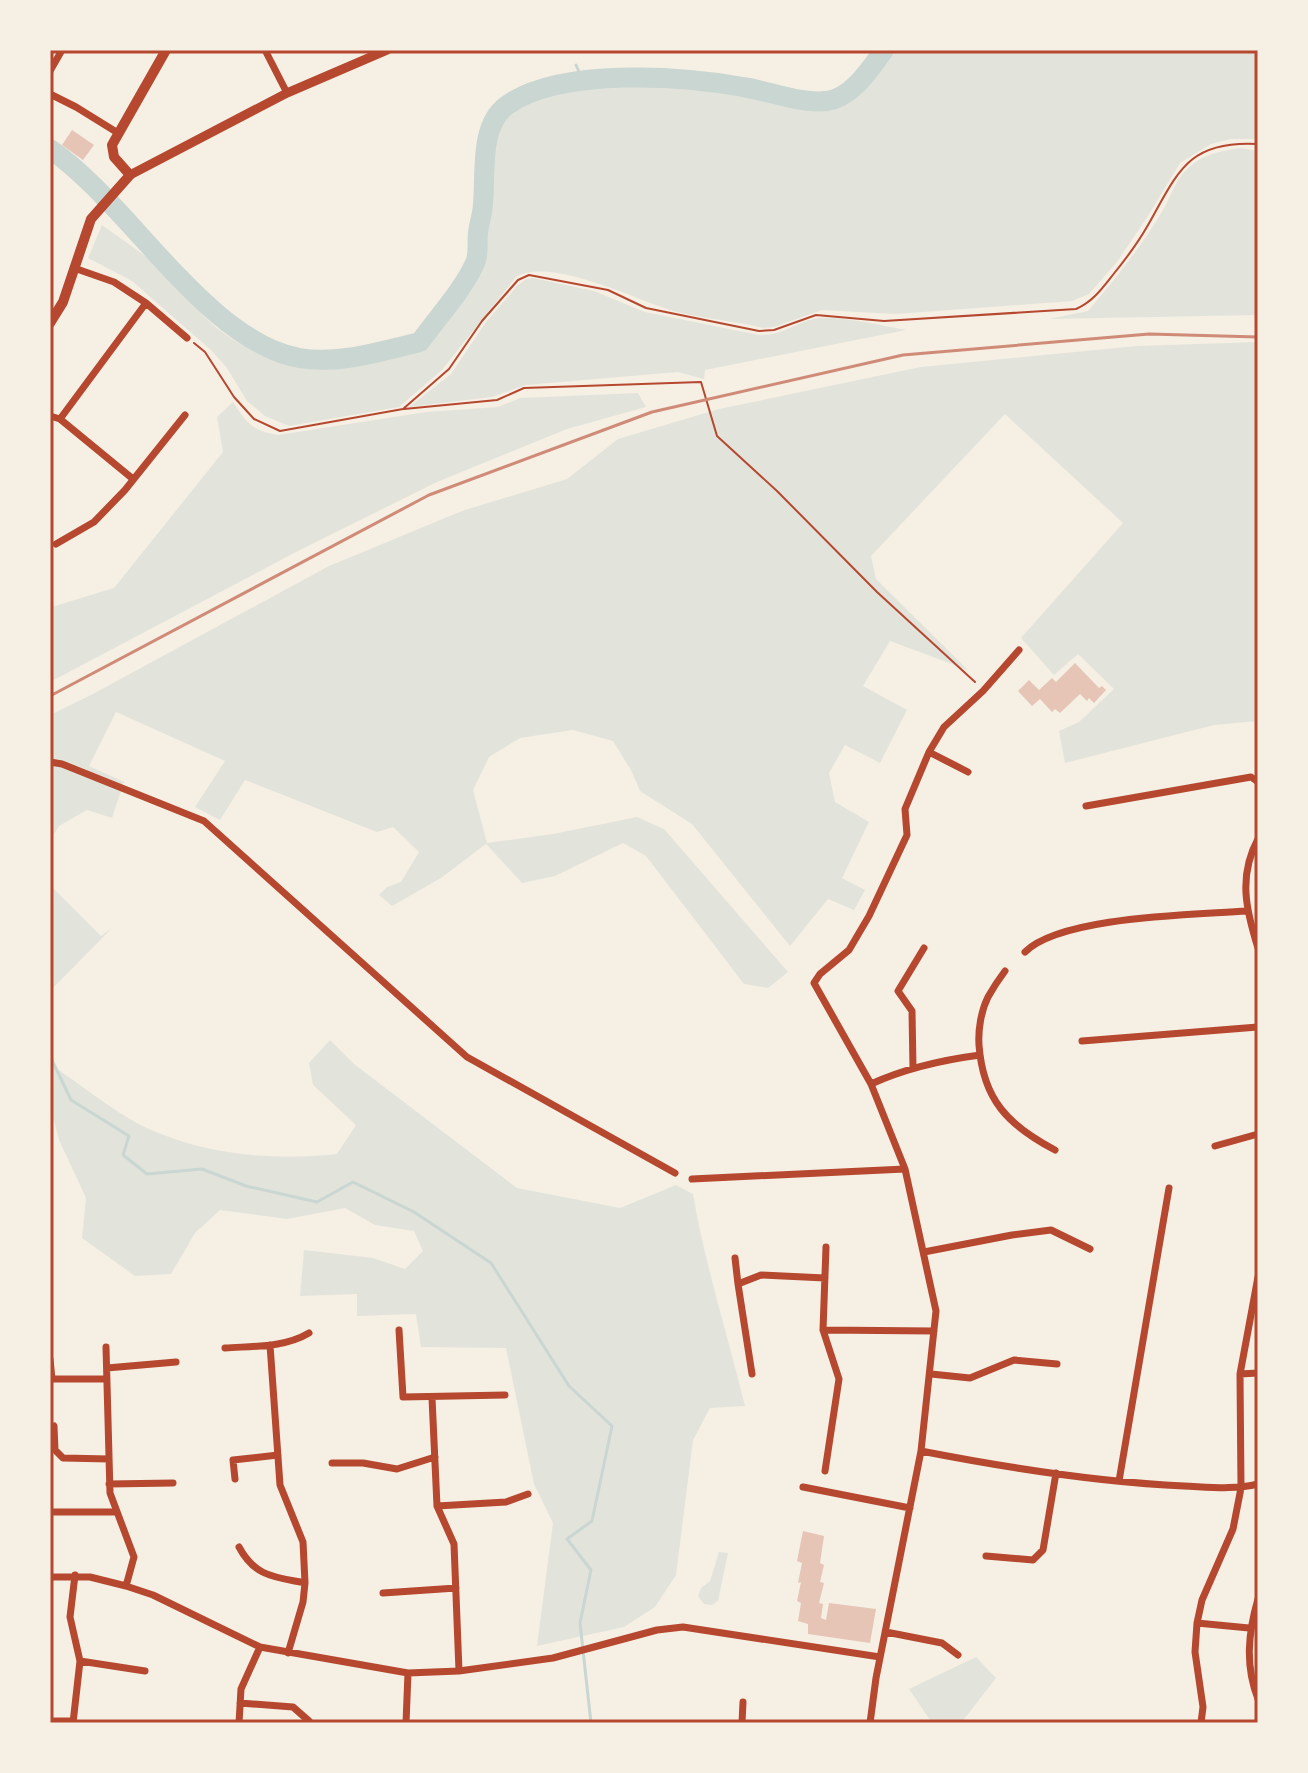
<svg xmlns="http://www.w3.org/2000/svg" width="1308" height="1773" font-family="'PT Sans',sans-serif">
  <style>
    .green { fill: #e2e4dc }
    .lines { fill: none; stroke-linecap: round; stroke-linejoin: round }
    .stream { stroke: #c9d6d2; stroke-width: 3 }
    .river { stroke: #c9d6d2; stroke-width: 20 }
    .building { fill: #e6c5b7 }
    .path { stroke: #b5482f; stroke-width: 2 }
    .minor { stroke: #b5482f; stroke-width: 7 }
    .tertiary { stroke: #b5482f; stroke-width: 9 }
    .secondary { stroke: #b5482f; stroke-width: 10 }
    .rail { stroke: #cf8b77; stroke-width: 3 }
    .neatline { fill: none; stroke: #b5482f; stroke-width: 3 }
  </style>
  <rect width="100%" height="100%" fill="#f6efe4"/>
  <!-- green -->
  <path class="green" d="M893,50h365v89h-27l-20,5 -31,19 -34,56 -29,43 -28,32 -17,7 -176,13 -74,-4 -48,17 -11,1c-28,-7 -57,-9 -86,-16 -38,-10 -124,-56 -161,-35l-74,93 -43,37 -110,19 -24,-10 -18,-15 -20,-33 -15,-17 -80,-70 -44,-23 14,-33c19,14 41,28 59,44 18,16 32,38 50,54 32,28 71,43 113,41 33,-1 65,-11 97,-19l59,-83 8,-101 11,-39 9,-13 17,-11 25,-6 138,-8 101,19 33,3 21,-7 19,-13z
    M1240,148l18,3v164l-209,4 39,-8c27,-32 54,-65 75,-101 9,-16 14,-35 30,-46 14,-11 30,-13 47,-16z
    M533,278l61,13 51,21 114,23c21,1 35,-11 54,-16 21,-5 70,7 93,11l-201,40 -1,9 -26,-7 -152,13 -34,12 -83,10 42,-33 35,-52 31,-36 9,-7z
    M1258,342v379l-44,4 -149,38 -6,-32 20,-9 35,-33 -36,-35 -24,21 -33,-37 102,-115 -118,-109 -134,142 5,23 92,91 -78,-29 -27,45 44,24 -27,53 -35,-18 -16,28 6,29 34,20 -27,56 23,12 -11,20 -26,-11 -38,47 -98,-122 -52,-33 -8,-19 -19,-31 -40,-11 -53,8 -31,19 -16,33 14,53 66,-9 84,-17 27,12 124,143 -20,16 -24,-4 -98,-128 -23,-13 -68,33 -33,7 -36,-39 -45,34 -49,28 -13,-11 8,-8 14,-5 18,-30 -26,-25 -16,5 -132,-52 -25,40 -25,-13 30,-46 -109,-49 -27,54 35,16 -12,36 -25,-8 -28,16 -9,15v-126l41,-20 238,-129 133,-55 105,-32 51,-40 101,-30 202,-42 216,-21z
    M638,393l8,14 -79,22 -130,53 -141,70 -246,130v-79l5,3 59,-18 109,-136 -6,-35 16,-15c13,20 19,29 45,33l148,-23 72,-5 22,-9z
    M50,885l51,51 11,-8 -62,63z
    M330,1040l24,24 163,124 103,20 56,-23 17,9c12,71 35,142 52,212l-35,2 -17,32 -17,135 -21,32 -31,20 -87,19 16,-123 -19,-39 -28,-136 -85,-1 -5,-33 -59,2v-22l-57,2 4,-46 69,8 32,11 18,-18 -9,-20 -39,-6 -30,-17 -58,11 -67,-9 -25,23 -24,41 -36,2 -53,-38 4,-40 -27,-58 -9,-35v-41c29,19 69,52 99,65 58,26 125,32 188,25l19,-29 -43,-40 -4,-22z
    M719,1552l9,1 -10,48 -6,4 -8,-1 -6,-8 3,-8 9,-7z
    M976,1657l20,21 -35,45h-29l-23,-34z"/>
  <g class="lines">
    <!-- stream -->
    <path class="stream" d="M576,65l7,16
      M50,160l9,-5
      M50,1056l21,44 58,36 -6,19 24,19 55,-5 44,17 71,16 36,-20 61,30 77,51 78,123 43,40 -20,95 -25,18 24,31 -11,53 11,100"/>
    <!-- river -->
    <path class="river" d="M50,149c80,55 155,191 249,209 40,7 82,-7 121,-16 17,-24 43,-52 55,-79 4,-8 2,-21 3,-30 1,-10 5,-20 5,-30 3,-28 -4,-77 23,-97 52,-39 175,-30 237,-19 27,4 56,17 84,14 25,-3 43,-32 57,-51"/>
  </g>
  <!-- building -->
  <path class="building" d="M72,130l22,15 -11,15 -21,-15z
    M1075,663l24,25 3,-2 4,4 -12,13 -5,-5 -2,3 -7,-7 -20,19 -5,-4 -3,3 -12,-13 -8,7 -14,-15 11,-11 10,10 13,-12 4,4z
    M803,1531l21,5 -4,27 4,2 -4,17 4,1 -5,20 4,1 -2,14 5,2 3,-17 47,6 -6,34 -62,-9v-10l-10,-3 3,-18 -4,-2 4,-19 -3,1 4,-20 -5,-2z"/>
  <g class="lines">
    <!-- path -->
    <path class="path" d="M194,343l11,9 29,45 20,22 26,12 123,-22 46,-40 33,-48 36,-41 11,-5 79,15 38,18 113,23 15,-1 42,-15 68,6 192,-12c16,-7 25,-19 36,-33 13,-16 26,-33 36,-51 30,-53 40,-85 110,-81
      M404,409l93,-9 27,-12 177,-6 16,54 60,55 100,101 98,90"/>
    <!-- minor -->
    <path class="minor" d="M265,50l22,43
      M50,71l12,-21
      M50,94l26,13 42,26
      M74,268l40,14 32,21 41,35
      M50,416l10,3 73,60
      M60,419l86,-116
      M56,544l38,-22 31,-32 60,-75
      M929,752l39,20
      M50,762l12,2 142,57 263,236 208,116
      M1086,806l165,-29 7,5
      M1258,839c-20,37 -12,71 0,109
      M1025,952c36,-36 169,-37 221,-41
      M1005,971c-6,8 -12,17 -17,26 -7,14 -10,33 -9,48 4,55 29,80 76,105
      M1082,1041l176,-14
      M913,1068l-1,-57 -14,-20 26,-43
      M871,1084c35,-16 71,-24 109,-29
      M1215,1146l43,-12
      M692,1179l213,-10
      M826,1247l-3,83 111,1
      M924,1252l88,-17 39,-5 39,19
      M735,1258l3,26 23,-9 64,3
      M738,1284l14,90
      M399,1330l4,67 102,-2
      M823,1330l16,49 -14,92
      M270,1345l10,140 23,57 2,41 -2,19 -15,51
      M106,1347l4,146 24,64 -8,29
      M225,1348c27,-2 59,0 84,-15
      M50,1359l2,20h55
      M107,1368l69,-6
      M931,1374l39,4 44,-18 43,4
      M1240,1374l18,-1
      M432,1398l5,108 17,38 5,127
      M50,1428l4,-2 1,24 8,8 46,1
      M921,1451c87,17 175,31 263,35 25,1 50,4 74,-2
      M332,1463h31l34,6 38,-12
      M235,1479l-2,-19 45,-5
      M1119,1481l50,-293
      M109,1484l64,-1
      M803,1487l107,21
      M437,1506l69,-4 22,-8
      M50,1512h67
      M239,1547c16,30 36,30 66,36
      M986,1556l47,4 10,-10 13,-77
      M50,1577h40l36,9 27,9 107,52 148,26 51,-2 94,-13 104,-28 26,-3 197,30
      M383,1593l73,-5
      M1258,1599c-10,34 -13,67 0,100
      M1197,1623l52,5
      M886,1632l56,11 16,12
      M80,1661l65,10
      M240,1703l53,4 16,14
      M50,1721h23
      M73,1723l7,-62 -10,-44 5,-42
      M239,1723l2,-34 19,-42
      M406,1723l2,-50
      M742,1723l1,-21
      M870,1723l6,-45 45,-227 15,-140 -31,-142 -34,-85 -57,-101 6,-9 29,-24 20,-34 38,-81 -2,-26 24,-57 15,-25 39,-36 36,-41
      M1201,1723l2,-16 -8,-55 2,-29 5,-23 31,-71 8,-41 -1,-114 18,-97"/>
    <!-- tertiary -->
    <path class="tertiary" d="M130,175l157,-82 100,-43"/>
    <!-- secondary -->
    <path class="secondary" d="M50,323l13,-21 28,-83 39,-44 -16,-18 -2,-12 54,-95"/>
    <!-- rail -->
    <path class="rail" d="M50,696l379,-201 223,-83 251,-57 246,-21 109,3"/>
  </g>
  <!-- border -->
  <rect width="1308" height="1773" fill="none" stroke="#f6efe4" stroke-width="104"/>
  <rect x="52" y="52" width="1204" height="1669" class="neatline"/>
</svg>
